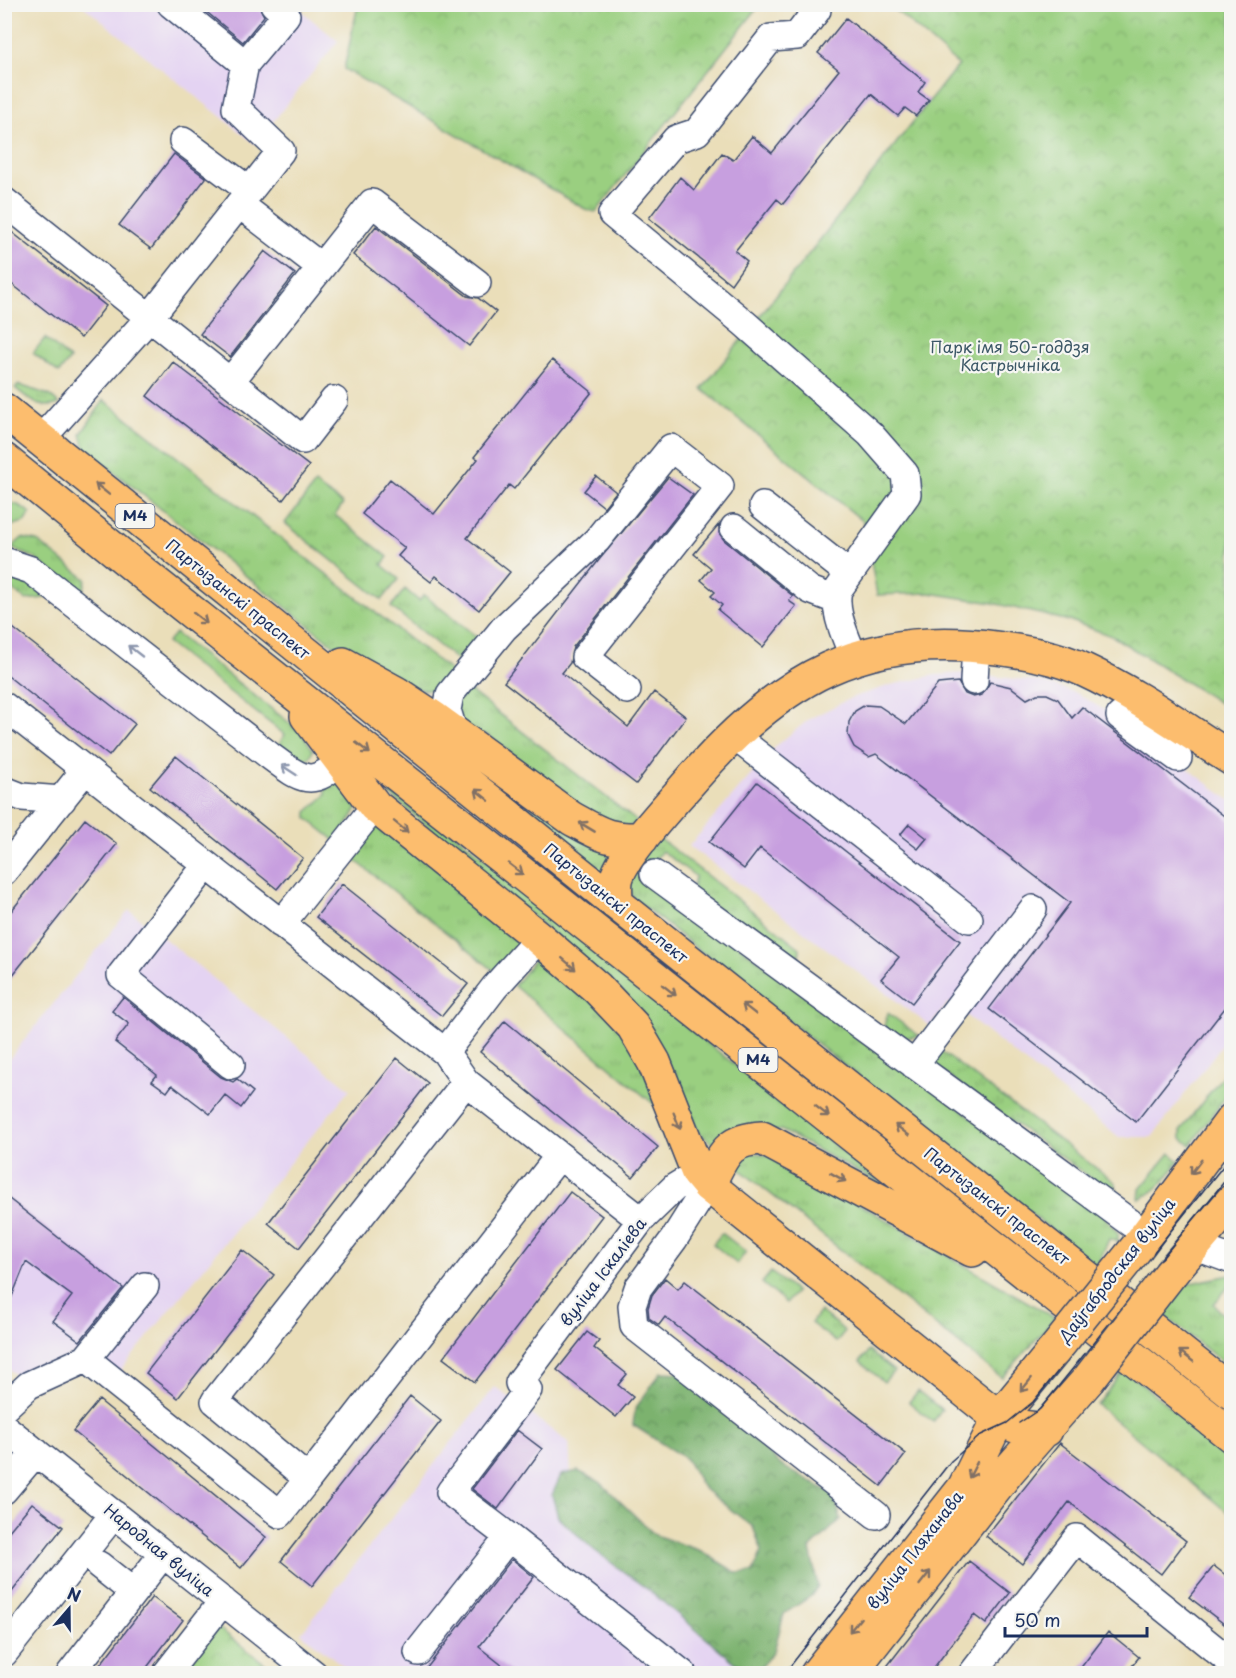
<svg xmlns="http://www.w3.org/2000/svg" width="1236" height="1678" font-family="'Playpen Sans',sans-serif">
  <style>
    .built { fill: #e4d3f2 }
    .grass { fill: url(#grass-tufts); stroke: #5a7f6f; stroke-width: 1.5 }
    .forest { fill: url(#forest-crowns); stroke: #4b7066; stroke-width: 1.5 }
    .park { fill: url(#park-crowns); stroke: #5a7f6f; stroke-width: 1.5 }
    .building { fill: #c79fdf }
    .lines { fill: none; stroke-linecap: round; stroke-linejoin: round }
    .minor-casing { stroke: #3a496c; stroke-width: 30 }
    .major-casing { stroke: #3a496c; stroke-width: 36 }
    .minor { stroke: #fff; stroke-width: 27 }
    .major { stroke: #fcbd6e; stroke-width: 33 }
    .tram { stroke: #1b2f5e; stroke-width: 1.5 }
    .major-bridge-casing { stroke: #3a496c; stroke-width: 36; stroke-linecap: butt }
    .major-bridge { stroke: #fcbd6e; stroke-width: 33 }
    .oneway { stroke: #806f65 }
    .oneway2 { stroke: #8d97ae }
    .labels { text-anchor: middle; stroke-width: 4.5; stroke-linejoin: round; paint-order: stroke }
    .shield { fill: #f6f6f2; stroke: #5d6b8a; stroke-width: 1.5 }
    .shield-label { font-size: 15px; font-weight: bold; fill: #1b2f5e }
    .park-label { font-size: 16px; fill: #3b5766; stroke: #f6f6f2 }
    .street-label { font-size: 16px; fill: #1b2f5e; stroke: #f6f6f2 }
  </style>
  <defs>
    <pattern id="grass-tufts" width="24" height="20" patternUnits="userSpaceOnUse" patternTransform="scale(1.5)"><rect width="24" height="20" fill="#9acf80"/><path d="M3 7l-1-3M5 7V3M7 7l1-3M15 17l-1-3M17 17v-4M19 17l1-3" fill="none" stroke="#84b271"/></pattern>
    <pattern id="forest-crowns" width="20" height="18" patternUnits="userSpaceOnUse" patternTransform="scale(1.5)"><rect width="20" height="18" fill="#7bb26e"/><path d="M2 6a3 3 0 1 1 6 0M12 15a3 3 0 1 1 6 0" fill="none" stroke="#64915e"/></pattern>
    <pattern id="park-crowns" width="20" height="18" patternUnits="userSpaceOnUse" patternTransform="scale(1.5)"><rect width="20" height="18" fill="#9acf80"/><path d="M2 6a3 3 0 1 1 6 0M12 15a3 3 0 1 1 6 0" fill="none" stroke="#84b271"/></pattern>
  </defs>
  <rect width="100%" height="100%" fill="#f6f6f2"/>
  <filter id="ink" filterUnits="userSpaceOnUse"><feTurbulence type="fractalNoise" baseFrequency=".0167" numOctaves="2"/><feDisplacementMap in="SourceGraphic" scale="12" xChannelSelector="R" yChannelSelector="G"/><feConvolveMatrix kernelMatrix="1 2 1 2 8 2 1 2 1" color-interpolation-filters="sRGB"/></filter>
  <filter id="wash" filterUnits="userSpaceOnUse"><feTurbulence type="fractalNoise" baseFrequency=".008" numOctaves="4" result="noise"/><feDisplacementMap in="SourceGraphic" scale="24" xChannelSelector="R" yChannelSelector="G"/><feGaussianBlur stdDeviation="1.35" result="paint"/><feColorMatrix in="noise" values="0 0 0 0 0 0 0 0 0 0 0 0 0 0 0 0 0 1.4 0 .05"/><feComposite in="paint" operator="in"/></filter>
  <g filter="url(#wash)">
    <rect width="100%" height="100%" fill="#eadeb9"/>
    <!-- built -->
    <path class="built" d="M82,5h212l44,36 -83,103z
      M966,673l74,9 34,10 56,33 101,76v232l-79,104h-33l-170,-135 -19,24 -241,-180 90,-103 32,-25 40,-20 40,-13 44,-10z
      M129,910l221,179 -235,288 -32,-28 -61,31 -17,-14v-302z
      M495,1387l74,56 3,54 197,151 -20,25 -395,1 -53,-41z"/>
    <!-- grass -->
    <path class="grass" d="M45,338l25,21 -11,14 -26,-20z
      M19,385l30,10 10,9c-19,7 -30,-5 -44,-16z
      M104,400l353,276c-5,4 -10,9 -15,12 -27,12 -83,-28 -106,-41l-251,-198 -4,-15z
      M315,484l28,20 -8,11 53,42 -6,8 17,14 -17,21 -97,-77z
      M5,502l13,3 13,8 -7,9 -18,5z
      M22,538l15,3 49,38 -2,10 -6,3 -45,-35 -22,-9z
      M4,571l19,6 21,18v3l-19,2 -20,-17z
      M405,589l14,12 5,-6 62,49 -19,24 -76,-61z
      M175,633l126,99 12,18 -3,7 -9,5 -27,-12 11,-15 -118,-92z
      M469,690l169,132 -16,8 -45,-26 -91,-70 -8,4 -11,-5 -13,-29z
      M412,721l212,128 -16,27z
      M341,774l19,29 -23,39 -30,-24v-6l19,-17v-14z
      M388,778l267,223 235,188 -109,-59 -67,14 -14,-10 -79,-142 -230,-197z
      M379,822l149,115 -31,36 -146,-116z
      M655,835l145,113 -1,10 -4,3 -103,-69 3,-16 -33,-25 -19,24 461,340 14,19v8l-9,-3 -12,27 -465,-369 -7,-27z
      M542,950l86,83 34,78 -148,-125z
      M888,1013l31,23 -21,3 -14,-13z
      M938,1049l178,134v13l-179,-128 -3,-12z
      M1231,1065v24l-40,56 -10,-7v-8z
      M745,1151l35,7 275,160 -53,60 -269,-214z
      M1170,1153l9,8c-11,15 -21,31 -40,38l1,-10z
      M722,1233l24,19 -9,12 -24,-20z
      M771,1272l25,20 -10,11 -24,-20z
      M1231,1275l-1,10 -16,19 17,20v45l-68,-55 23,-30z
      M820,1311l25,20 -9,11 -25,-19z
      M869,1351l25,20 -10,11 -24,-20z
      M1124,1370l107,86v59l-134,-110z
      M918,1391l24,19 -9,12 -24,-20z"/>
    <!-- forest -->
    <path class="forest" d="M661,1372l21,1 100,93 51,28 8,25 -31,30 8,37 -7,10 -27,18 -10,37 -18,21 -19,-8 -86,-72 -57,-42 -36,-33 -6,-22 9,-20 17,-4 22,11 55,53 46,16 36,22 16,-1 9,-21 -9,-24 -50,-39 -17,-29 -53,-34 2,-16z"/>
    <!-- park -->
    <path class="park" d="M358,5v-1l402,1 -164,207 -9,-2 -243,-141z
      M890,5h341v705l-117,-73 -40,-15 -81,-19 -63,-10 -53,2 -13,-73 -162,-133 256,-324z
      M216,1626l61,47 -98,1z"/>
    <g id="blocks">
      <!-- building -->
      <path class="building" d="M197,4h61l6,12 -21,26z
        M846,18l79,64 -7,10 11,8 -13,16 -11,-8 -7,8 -27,-22 -88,110 -6,-5 -42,52 12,10 -16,23 -82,-66 31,-41 14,13 28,-37 11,7 19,-24 20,17 67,-83 -21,-17z
        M174,154l32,24 -55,71 -32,-24z
        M4,226l102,80 -25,32 -77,-60z
        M376,226l91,70 11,2 18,14 -27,34 -116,-91z
        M265,251l30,23 -65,83 -30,-23z
        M552,360l40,32 -78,97 -5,-4 -42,53 43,34 -31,38 -43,-34 -5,6 -33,-26 7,-8 -43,-34 28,-35 44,35 44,-55 -4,-2z
        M173,362l136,104 -26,34 -136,-104z
        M596,476l20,16 -12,15 -20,-16z
        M668,477l25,18 -120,152 -3,16 -8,10 66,54 26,-35 32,25 -50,67 -132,-102 95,-122z
        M719,524v9l5,7 69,56 -4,5 7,5 -33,41 -45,-37 4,-5 -11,-9 4,-4 -14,-12 10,-12 -17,-14z
        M4,621l131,103 -26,32 -105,-83z
        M958,682l7,12 8,3 9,-2 8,-13 21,5 16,12 10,-5h10l11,5 14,19 10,-11 150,115v177l-96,123 -147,-113 81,-106 -194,-149 -7,3 -15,-10 -6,-12 1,-13 6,-11 10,-6 14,1 27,18 32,-40z
        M176,756l127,102 -26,31 -127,-102z
        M757,782l203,159 -48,62 -31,-24 18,-22 -139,-109 -16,21 -35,-27z
        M85,819l32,25 -113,142v-66z
        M909,824l18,14 -9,11 -18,-14z
        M342,884l126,100 -26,32 -126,-99z
        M123,997l98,80 12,5 4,-3 16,13 -12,16 -16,-13 -15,19 -38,-29 -5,7 -15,-11 5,-6 -42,-33 14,-18 -17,-13z
        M505,1021l153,126 -25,30 -153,-125z
        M397,1058l31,25 -129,165 -31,-25z
        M570,1192l32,24 -127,166 -32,-24z
        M4,1195l119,93 -43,53 -27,-20 19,-25 -46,-34 -22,54z
        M242,1250l32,25 -96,123 -32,-25z
        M665,1278l13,11 7,-8 221,173 -25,32 -216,-169 -6,8 -10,-7 -1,-10 4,-13z
        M587,1332l12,9 -5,7 33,26 -9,11 15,12 -17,20 -59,-47z
        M410,1396l31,25 -129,165 -31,-25z
        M99,1400l167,137 -25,31 -168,-137z
        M517,1430l25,19 -44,60 -26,-20z
        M1060,1443l126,98 -25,33 -92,-72 -47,62 -36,-28z
        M32,1503l31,24 -59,75v-65z
        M512,1559l22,18 -55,70 34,27h-91z
        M969,1561l41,32 -24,31 -12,-9 -45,59h-48z
        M1214,1566l18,14v50l-43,-33z
        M152,1597l31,23 -41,54h-49z
        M1108,1632l31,25 -13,17h-50z"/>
    </g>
  </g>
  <g filter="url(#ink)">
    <use href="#blocks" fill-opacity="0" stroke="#3a496c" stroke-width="1.5"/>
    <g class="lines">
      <!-- minor casing -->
      <g class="minor-casing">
        <path id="minor" d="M171,4l74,60
          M817,10l-20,26 -26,2 -74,94 -21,7 -64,75 132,109 126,111 35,40 2,20 -69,96c-5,22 8,47 16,68
          M183,141l67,50
          M4,201l299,239 31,-40
          M239,204l82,63
          M230,382l142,-179 105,80
          M41,439l109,-122 131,-166 -45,-43 9,-44 41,-49 -12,-11
          M763,506l85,67
          M734,528l76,62 26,10
          M4,561l27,9 239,186c27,20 42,35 69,5
          M974,681l2,-36
          M4,706l441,346 21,30 175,138
          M1120,716l58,42
          M454,733l-7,-23 3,-16 54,-66 93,-88 74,-92 49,38 -135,171 42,33
          M733,735l236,184
          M4,790l18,7 40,3
          M206,866l-85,109 110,90
          M4,871l81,-101
          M654,874l493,361
          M281,924l94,-118
          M445,1052l49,-64 45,-50
          M914,1065l119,-156
          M466,1082l-251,319 93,78 251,-323
          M708,1185l-34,54 -36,49 -6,18 2,20 242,189
          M1194,1246l38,14
          M86,1359l59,-73
          M4,1408l25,-23 57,-26 194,155 28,-35
          M4,1427l310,247
          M4,1490l32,-38
          M509,1537l174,137
          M99,1565l34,27
          M418,1652l91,-115 -59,-45 78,-102 -9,-7 122,-163 34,-33 23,-14
          M4,1653l110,-139
          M70,1674l93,-120
          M166,1674l57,-73
          M972,1674l105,-136 155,125"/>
      </g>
      <!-- major casing -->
      <g class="major-casing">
        <path id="major" d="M4,410l612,493 616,490
          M4,460l150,122 1078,854
          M343,664l53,29 39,26 136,99c27,15 39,24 71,20
          M307,716l68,90 164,132 58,50 36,38 21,36 44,111 10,12 291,233 16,8 31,4
          M616,903c0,-7 -1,-15 0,-22 4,-25 61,-84 79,-105 85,-97 169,-146 301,-128 30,4 61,9 88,22 52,24 100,59 148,89
          M708,1185c16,-30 18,-45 54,-47l210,112
          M1138,1246l94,-126
          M1171,1273l61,-72
          M817,1674l147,-186 35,-70 54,-66
          M849,1674l160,-204 79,-90"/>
      </g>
      <!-- minor -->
      <use href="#minor" class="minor"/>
      <!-- major -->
      <use href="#major" class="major"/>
      <!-- tram -->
      <path class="tram" d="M1019,1423l21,-14 192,-237
        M784,1674l167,-213 30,-26 26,-12 26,-21 199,-247"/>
      <!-- major-bridge casing -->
      <g class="major-bridge-casing">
        <path id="major-bridge" d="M1053,1352l85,-106
          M1088,1380l83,-107"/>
      </g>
      <!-- major-bridge -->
      <use href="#major-bridge" class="major-bridge"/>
    </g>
    <!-- one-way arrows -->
    <defs><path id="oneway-shaft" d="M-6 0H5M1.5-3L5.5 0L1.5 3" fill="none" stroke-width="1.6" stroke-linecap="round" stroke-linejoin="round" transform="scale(1.5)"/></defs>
    <g class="oneway">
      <use href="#oneway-shaft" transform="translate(102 489) rotate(-141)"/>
      <use href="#oneway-shaft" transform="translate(200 618) rotate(38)"/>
      <use href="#oneway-shaft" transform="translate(363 748) rotate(38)"/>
      <use href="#oneway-shaft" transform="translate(482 795) rotate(-141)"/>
      <use href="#oneway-shaft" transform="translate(401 827) rotate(39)"/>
      <use href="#oneway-shaft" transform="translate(587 827) rotate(-149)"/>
      <use href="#oneway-shaft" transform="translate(516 869) rotate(38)"/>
      <use href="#oneway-shaft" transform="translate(569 964) rotate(41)"/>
      <use href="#oneway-shaft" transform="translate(669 990) rotate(38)"/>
      <use href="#oneway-shaft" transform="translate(749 1009) rotate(-142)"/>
      <use href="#oneway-shaft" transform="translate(822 1111) rotate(38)"/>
      <use href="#oneway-shaft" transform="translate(677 1121) rotate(68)"/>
      <use href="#oneway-shaft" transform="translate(902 1130) rotate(-142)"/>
      <use href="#oneway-shaft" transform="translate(1196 1167) rotate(127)"/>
      <use href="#oneway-shaft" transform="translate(838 1177) rotate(29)"/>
      <use href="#oneway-shaft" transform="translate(1186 1356) rotate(-142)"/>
      <use href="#oneway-shaft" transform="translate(1026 1385) rotate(129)"/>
      <use href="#oneway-shaft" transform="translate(973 1470) rotate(117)"/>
      <use href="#oneway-shaft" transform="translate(925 1578) rotate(-52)"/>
      <use href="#oneway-shaft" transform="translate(855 1625) rotate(129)"/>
    </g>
    <g class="oneway2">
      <use href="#oneway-shaft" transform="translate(135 651) rotate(-142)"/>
      <use href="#oneway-shaft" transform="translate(289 770) rotate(-147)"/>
    </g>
  </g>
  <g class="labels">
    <!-- shield labels -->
    <g class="shield">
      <rect x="115.5" y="504" width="39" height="24" rx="4.5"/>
      <rect x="738.5" y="1048" width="39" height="24" rx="4.5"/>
    </g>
    <g class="shield-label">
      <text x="135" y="521">М4</text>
      <text x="758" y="1065">М4</text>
    </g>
    <!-- park labels -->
    <g class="park-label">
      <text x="1010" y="353">Парк імя 50-годдзя<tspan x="1010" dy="18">Кастрычніка</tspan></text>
    </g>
    <!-- street labels -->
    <g class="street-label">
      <text transform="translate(238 599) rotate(39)" y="6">Партызанскі праспект</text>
      <text transform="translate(616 903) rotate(39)" y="6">Партызанскі праспект</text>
      <text transform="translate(997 1206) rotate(38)" y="6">Партызанскі праспект</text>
      <text transform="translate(1117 1270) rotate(-52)" y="6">Даўгабродская вуліца</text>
      <text transform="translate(603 1272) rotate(-53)" y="6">вуліца Іскаліева</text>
      <text transform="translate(159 1550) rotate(39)" y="6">Народная вуліца</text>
      <text transform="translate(915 1550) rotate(-52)" y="6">вуліца Пляханава</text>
    </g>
  </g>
  <!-- margin -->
  <rect width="1236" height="1678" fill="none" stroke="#f6f6f2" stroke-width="24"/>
  <!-- north arrow -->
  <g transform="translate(69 1609) rotate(20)" stroke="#f6f6f2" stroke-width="4.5" paint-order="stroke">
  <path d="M0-4.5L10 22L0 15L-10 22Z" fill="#1b2f5e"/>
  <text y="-9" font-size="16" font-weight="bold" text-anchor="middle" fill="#1b2f5e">N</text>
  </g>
  <!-- scale -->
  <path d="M1005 1627v9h142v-9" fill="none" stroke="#1b2f5e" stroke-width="3"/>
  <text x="1014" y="1627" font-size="18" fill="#1b2f5e" stroke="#f6f6f2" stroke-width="4.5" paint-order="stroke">50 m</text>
</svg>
